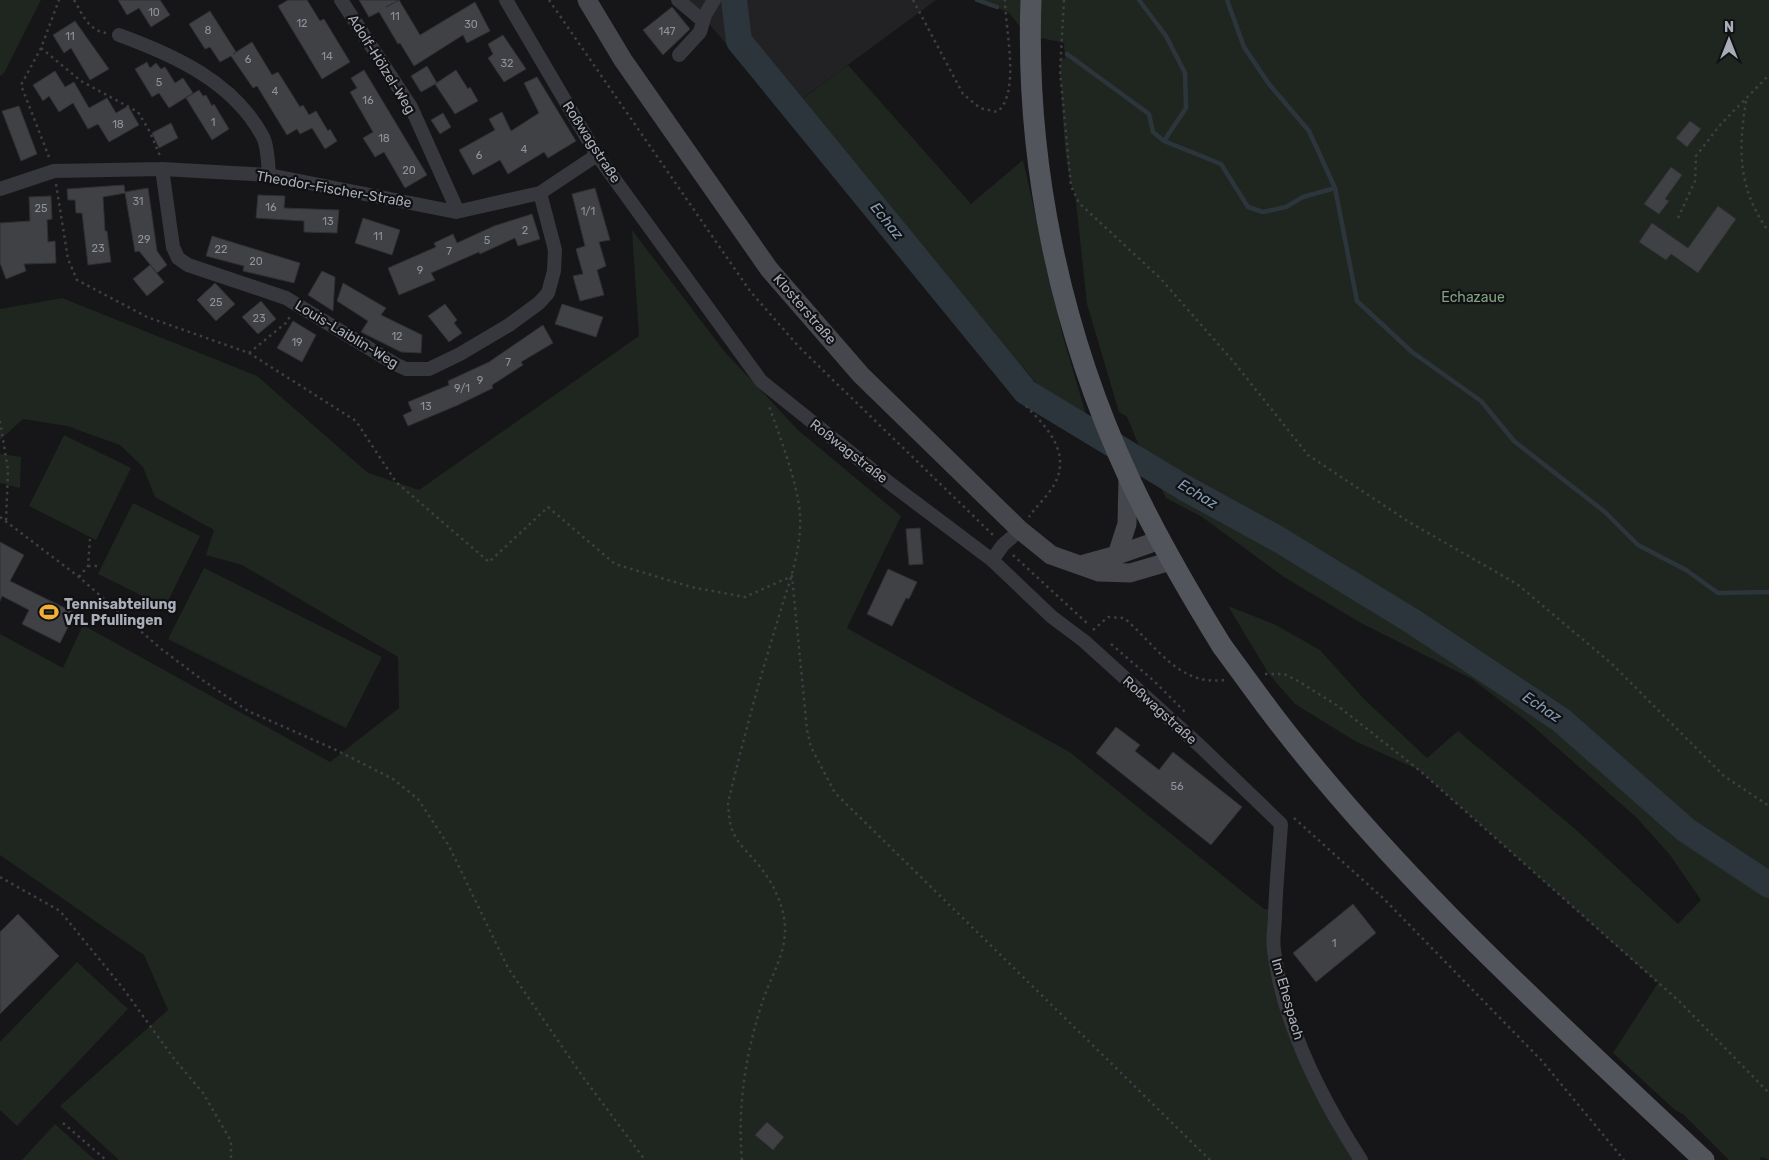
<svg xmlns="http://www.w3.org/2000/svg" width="1769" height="1160" font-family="Rubik,sans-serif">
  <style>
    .built { fill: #222225 }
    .green { fill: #1e261f; fill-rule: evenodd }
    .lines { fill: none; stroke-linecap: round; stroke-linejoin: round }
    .stream { stroke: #2c353c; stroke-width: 4.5 }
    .river { stroke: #2c353c; stroke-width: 26 }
    .building { fill: #404145; stroke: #303034 }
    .path { stroke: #3d3f44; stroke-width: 2.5; stroke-dasharray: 2.5 4; stroke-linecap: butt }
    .street { stroke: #37383d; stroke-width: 14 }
    .secondary { stroke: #45474d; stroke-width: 19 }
    .primary { stroke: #53555c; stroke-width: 21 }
    .primary-bridge { stroke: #53555c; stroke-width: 21 }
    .labels { text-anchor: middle; stroke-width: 4.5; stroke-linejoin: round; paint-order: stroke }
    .number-label { font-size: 11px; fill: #8e929b }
    .street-label { font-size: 14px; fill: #a8adb8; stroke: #111113 }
    .park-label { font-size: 14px; fill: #7fa381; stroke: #111113 }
    .poi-label { font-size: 14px; font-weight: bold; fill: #a8adb8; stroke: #111113; text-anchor: start }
    .water-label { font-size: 15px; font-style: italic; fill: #7f9bb3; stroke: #111113 }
  </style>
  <rect width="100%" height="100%" fill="#161618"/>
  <!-- built -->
  <path class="built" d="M681,0h255l-152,112 -74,-87z"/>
  <!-- green -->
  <path class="green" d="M0,0h41l-37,73 -4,3z
    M982,0h787v1160l-7,-3 -3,3h-30l-46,-46 -8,-4 -62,-57 45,-70 -239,-213 -64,-29 -60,-37 -26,-30 -41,-68 46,18 46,26 44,49 63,59 31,-27 116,97 104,96 23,-24 -31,-45 -33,-37 -109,-96 -56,-43 -111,-56 -77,-46 -82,-60 -36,-19 -26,-50 -13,-31 -8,-5 -32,-108 -12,-111c-12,-23 -12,-93 -15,-122l1,-14 4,2 -1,-16 -37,-8 -18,-22z
    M848,65l123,139 52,-44 39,173 25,85 -38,-20 -252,-295z
    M632,230l92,121 74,79 103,86 -54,112 224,125 193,156 11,1 -1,39 23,90 64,121h-1242l-59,-54 108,-96 -24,-55 -144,-100v-221l63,34 20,-43 247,137 69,-54 -1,-51 -156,-92 -36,-10 8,-25 -59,-33 -12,-30 -23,-22 -53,-19 -44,-7 -23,21v-131l62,-11 195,78 111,97 51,17 220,-154zM936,893h1l253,248z
    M64,435l67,33 -35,72 -67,-34z
    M0,454l21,3 -1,31 -20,-5z
    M133,503l67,33 -35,71 -67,-33z
    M204,568l178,89 -36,71 -178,-89z
    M77,962l51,47 -111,117 -17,-16v-68z
    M55,1124l40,36h-73z"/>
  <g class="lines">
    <!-- stream -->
    <path class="stream" d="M977,0l20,7
      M1139,0l27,36 19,37 1,35 -22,33
      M1227,0l17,47 25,37 40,47 26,57 22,113 55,51 69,49 33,40 91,71 33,33 48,25 32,23 51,-1
      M1067,54l82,60 4,18 11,9 57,23 27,43 15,5 23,-5 17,-10 32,-9"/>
    <!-- river -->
    <path class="river" d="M734,0l5,41 287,351 157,95 95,52 134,82 149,99 125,110 83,55"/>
  </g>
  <!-- building -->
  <path class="building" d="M118,0h42l10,15 -19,12 -12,-19 -12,7z
    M288,0h19l13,21 4,-2 26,43 -28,17 -44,-73z
    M359,0h40l-13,7 13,-7 21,35 55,-33 15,29 -23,12 -4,-8 -49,31 -14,-23 -2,1 -19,-32 -10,5z
    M672,7l18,22 -27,26 -20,-25z
    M210,11l26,41 -3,2 19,-12 20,33 6,-3 22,35 3,-2 6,10 7,-4 12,20 2,-2 7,12 -12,8 -13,-21 -12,6 -3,-5 -10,6 -30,-49 -4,2 -22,-32 -11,6 -10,-15 -5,2 -16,-25z
    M75,21l34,48 -19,11 -19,-32 -7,5 -11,-18z
    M503,35l23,34 -22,13 -16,-24 5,-4 -5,-10z
    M147,62l3,6 6,-5 5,6 4,-2 10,16 8,-5 10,15 -24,15 -10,-15 -7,4 -17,-28z
    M427,66l10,17 -16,9 -10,-16z
    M364,70l63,105 -22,13 -21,-36 -9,5 -12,-19 10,-6 -23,-40 7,-4 -6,-10z
    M456,70l12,19 2,-2 8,14 -23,13 -20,-30z
    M55,71l10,16 9,-5 15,26 18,-10 9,15 12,-7 11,19 -30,17 -11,-18 -10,5 -15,-26 -14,9 -10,-16 -6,5 -10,-16z
    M537,77l39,64 -28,17 -4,-6 -36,22 -8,-14 -27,15 -14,-25 36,-20 -6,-11 13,-7 9,19 28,-18 -15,-30z
    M199,90l4,6 3,-1 6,11 2,-2 15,25 -17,11 -26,-42z
    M19,106l18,48 -16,7 -19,-50z
    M443,113l8,14 -11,7 -9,-14z
    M1690,121l11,8 -14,18 -11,-9z
    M171,123l7,15 -19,10 -7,-15z
    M1671,167l11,8 -17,24 4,2 -10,13 -15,-10z
    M124,185l1,7 23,-4 9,63 10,14 -10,8 -18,-22 -4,1 -10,-59 -22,4 2,34h2l4,31 -23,3 -6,-52h-6l-1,-13h-7l-1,-11z
    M595,188l15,52 -11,2 7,24 -9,4 7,25 -24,6 -7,-25 10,-2 -7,-25 9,-3 -13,-52z
    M258,195l27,1 -1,12 55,2 -2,23 -33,-1v-11l-48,-3z
    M51,196l1,23 -5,1 1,22 7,-1 1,22 -32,1 2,7 -20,8 -6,-16v-40l30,-2 -1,-24z
    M1718,206l18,13 -38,54 -27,-19 -5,6 -27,-18 13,-19 36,25z
    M532,214l8,25 -22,7 -3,-8 -35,16 -1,-2 -48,21 4,7 -36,15 -11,-27 48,-21 -2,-4 19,-9 4,9 37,-17z
    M363,218l37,12 -8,25 -37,-12z
    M212,236l88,27 -6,20 -51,-12 1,-5 -38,-10z
    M150,265l14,17 -17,14 -14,-17z
    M322,271l13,6 -2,34 -25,-16z
    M215,283l20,21 -19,17 -19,-21z
    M343,283l43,25 -5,7 41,20 -1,18 -20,-1 -40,-20 7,-11 -31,-20z
    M261,301l15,18 -18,15 -16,-17z
    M445,304l12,16 -3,3 8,10 -13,9 -21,-26z
    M562,304l41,13 -7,20 -41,-13z
    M293,321l23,14 -14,27 -25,-14z
    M543,325l10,18 -32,19 2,3 -31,20 1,3 -35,17 -50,21 -5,-11 9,-4 -4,-9 41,-17 -1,-4 41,-19z
    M920,528l3,36 -14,1 -3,-36z
    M0,542l24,13 -14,26 65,32 -15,30 -38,-19 7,-14 -27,-14 -2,5z
    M888,569l29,13 -8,17 -3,-1 -14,28 -25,-12z
    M1116,727l24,18 -5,6 24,19 14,-18 69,55 -31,38 -115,-92z
    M1353,904l23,29 -60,49 -23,-29z
    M18,914l41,42 -59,58v-82z
    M767,1122l17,15 -11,13 -18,-15z"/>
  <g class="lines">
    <!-- path -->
    <path class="path" d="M74,0c9,15 14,30 32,33
      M549,0l201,291 49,56 194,188
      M913,0l50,94 17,14 17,4c24,-18 8,-84 8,-112
      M1064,0l-4,71 11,115 8,17 81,75 73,83 75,94 101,67 108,62 95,80 112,112 45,30
      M41,48l40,33 57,31 12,20 10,24
      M1746,101c-8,50 -8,88 23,131
      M49,157l-28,-72 20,-37 18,-48
      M56,184l12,75 9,21 70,37 102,36 107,68 40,61 93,80 59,-55 67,57 76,23 54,10 47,-21 15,154 4,17 24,46 375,367
      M1678,218l17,-37 1,-25 24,-31 49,-50
      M249,353l38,-31 3,-6
      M1026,406c20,20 45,46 29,77 -6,12 -18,22 -26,34
      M0,421l8,49 -2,51
      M0,517l79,60 81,71 41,31 47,32 86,38 59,30 25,20 31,47 59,122 75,109 62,83
      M1013,555l75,69
      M88,566h12
      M79,577l9,-11 2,-27
      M1093,630l15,-13 16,1c32,27 54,68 100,62
      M1111,644l43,37 32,32
      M1265,674h19l14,7 40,25 81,64 260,231 90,92
      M1294,818l90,81 158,162 82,99
      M0,877l60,34 62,76 53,73 28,33 28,48v19
      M63,1123l43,37
      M742,1160c-5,-52 4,-108 20,-157 8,-25 24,-49 23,-76 -1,-21 -11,-42 -24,-59 -9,-12 -22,-22 -28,-36 -4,-9 -4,-19 -5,-29 14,-59 30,-119 48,-177 10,-36 26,-72 24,-111 -2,-31 -20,-78 -31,-109"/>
    <!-- street -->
    <path class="street" d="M341,0l70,107 44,98 1,7
      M506,0l91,155 164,226 110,88 121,91 60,57 32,24 116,105 81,78c-2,31 -5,61 -6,91 0,12 -3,24 -1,35 9,74 47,148 87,210
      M678,0l25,21
      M119,35c55,20 115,47 144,102 5,10 5,26 6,38
      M679,55l21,-23 5,-17 9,-15
      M162,169l11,78 5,11 10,7 98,33 109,66 11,5h23l31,-15 49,-29 30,-22 9,-10 6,-22 1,-21 -15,-57
      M0,189l54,-18 108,-2 107,6 187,37 84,-19 57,-38
      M992,560l11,-15 17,-15"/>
    <!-- secondary -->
    <path class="secondary" d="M587,0l36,60 146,209 92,106 159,155 31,25 48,17 31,1 41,-12
      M1117,555l10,-31 1,-46
      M1081,565l36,-10 43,-15"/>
    <!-- primary -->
    <path class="primary" d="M1031,0c-6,162 29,330 98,478 27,58 59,113 93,168
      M1266,706c127,169 285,310 438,454"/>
    <!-- primary-bridge -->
    <path class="primary-bridge" d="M1222,646l44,60"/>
  </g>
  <!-- icons -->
  <defs>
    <g id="stadium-bare" transform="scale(1.5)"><path d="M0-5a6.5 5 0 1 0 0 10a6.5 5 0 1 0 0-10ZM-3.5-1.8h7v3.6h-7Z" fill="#f2b134" stroke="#111113" stroke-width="2.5" paint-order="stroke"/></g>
  </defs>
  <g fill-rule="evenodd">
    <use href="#stadium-bare" x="49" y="612"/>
  </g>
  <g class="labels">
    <!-- number labels -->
    <g class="number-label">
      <text x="154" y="16">10</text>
      <text x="395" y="20">11</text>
      <text x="302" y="27">12</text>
      <text x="471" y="28">30</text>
      <text x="208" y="34">8</text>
      <text x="667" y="35">147</text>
      <text x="70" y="40">11</text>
      <text x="327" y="60">14</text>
      <text x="248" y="63">6</text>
      <text x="507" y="67">32</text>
      <text x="159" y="86">5</text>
      <text x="275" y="95">4</text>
      <text x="368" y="104">16</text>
      <text x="213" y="126">1</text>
      <text x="118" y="128">18</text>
      <text x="384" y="142">18</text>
      <text x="524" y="153">4</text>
      <text x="479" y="159">6</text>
      <text x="409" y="174">20</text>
      <text x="138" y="205">31</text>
      <text x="271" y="211">16</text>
      <text x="41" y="212">25</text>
      <text x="588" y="215">1/1</text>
      <text x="328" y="225">13</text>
      <text x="525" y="234">2</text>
      <text x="378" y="240">11</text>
      <text x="144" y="243">29</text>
      <text x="487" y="244">5</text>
      <text x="98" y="252">23</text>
      <text x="221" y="253">22</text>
      <text x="449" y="255">7</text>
      <text x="256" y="265">20</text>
      <text x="420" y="274">9</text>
      <text x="216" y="306">25</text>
      <text x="259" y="322">23</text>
      <text x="397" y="340">12</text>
      <text x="297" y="346">19</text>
      <text x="508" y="366">7</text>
      <text x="480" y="384">9</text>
      <text x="462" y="392">9/1</text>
      <text x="426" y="410">13</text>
      <text x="1177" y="790">56</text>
      <text x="1334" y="947">1</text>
    </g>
    <!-- street labels -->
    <g class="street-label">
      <text transform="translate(382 64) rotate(58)" y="5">Adolf-Hölzel-Weg</text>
      <text transform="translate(592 142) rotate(57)" y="5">Roßwagstraße</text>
      <text transform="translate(334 189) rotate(10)" y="5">Theodor-Fischer-Straße</text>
      <text transform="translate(805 309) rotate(49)" y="5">Klosterstraße</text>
      <text transform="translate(347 334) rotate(31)" y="5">Louis-Laiblin-Weg</text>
      <text transform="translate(849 451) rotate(38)" y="5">Roßwagstraße</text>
      <text transform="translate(1160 710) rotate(42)" y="5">Roßwagstraße</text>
      <text transform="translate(1288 999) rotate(74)" y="5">Im Ehespach</text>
    </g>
    <!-- park labels -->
    <g class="park-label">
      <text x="1473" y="302">Echazaue</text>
    </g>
    <!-- poi labels -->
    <g class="poi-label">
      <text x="64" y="609">Tennisabteilung<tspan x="64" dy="16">VfL Pfullingen</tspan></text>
    </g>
    <!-- water labels -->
    <g class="water-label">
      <text transform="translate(887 221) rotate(51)" y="5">Echaz</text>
      <text transform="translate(1198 494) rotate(31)" y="5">Echaz</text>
      <text transform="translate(1542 707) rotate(34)" y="5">Echaz</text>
    </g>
  </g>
  <!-- north arrow -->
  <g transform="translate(1729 40)" stroke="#111113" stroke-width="4" paint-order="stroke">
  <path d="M0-4L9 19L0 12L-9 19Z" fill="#a8adb8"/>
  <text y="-8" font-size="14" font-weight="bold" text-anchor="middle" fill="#a8adb8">N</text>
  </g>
</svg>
